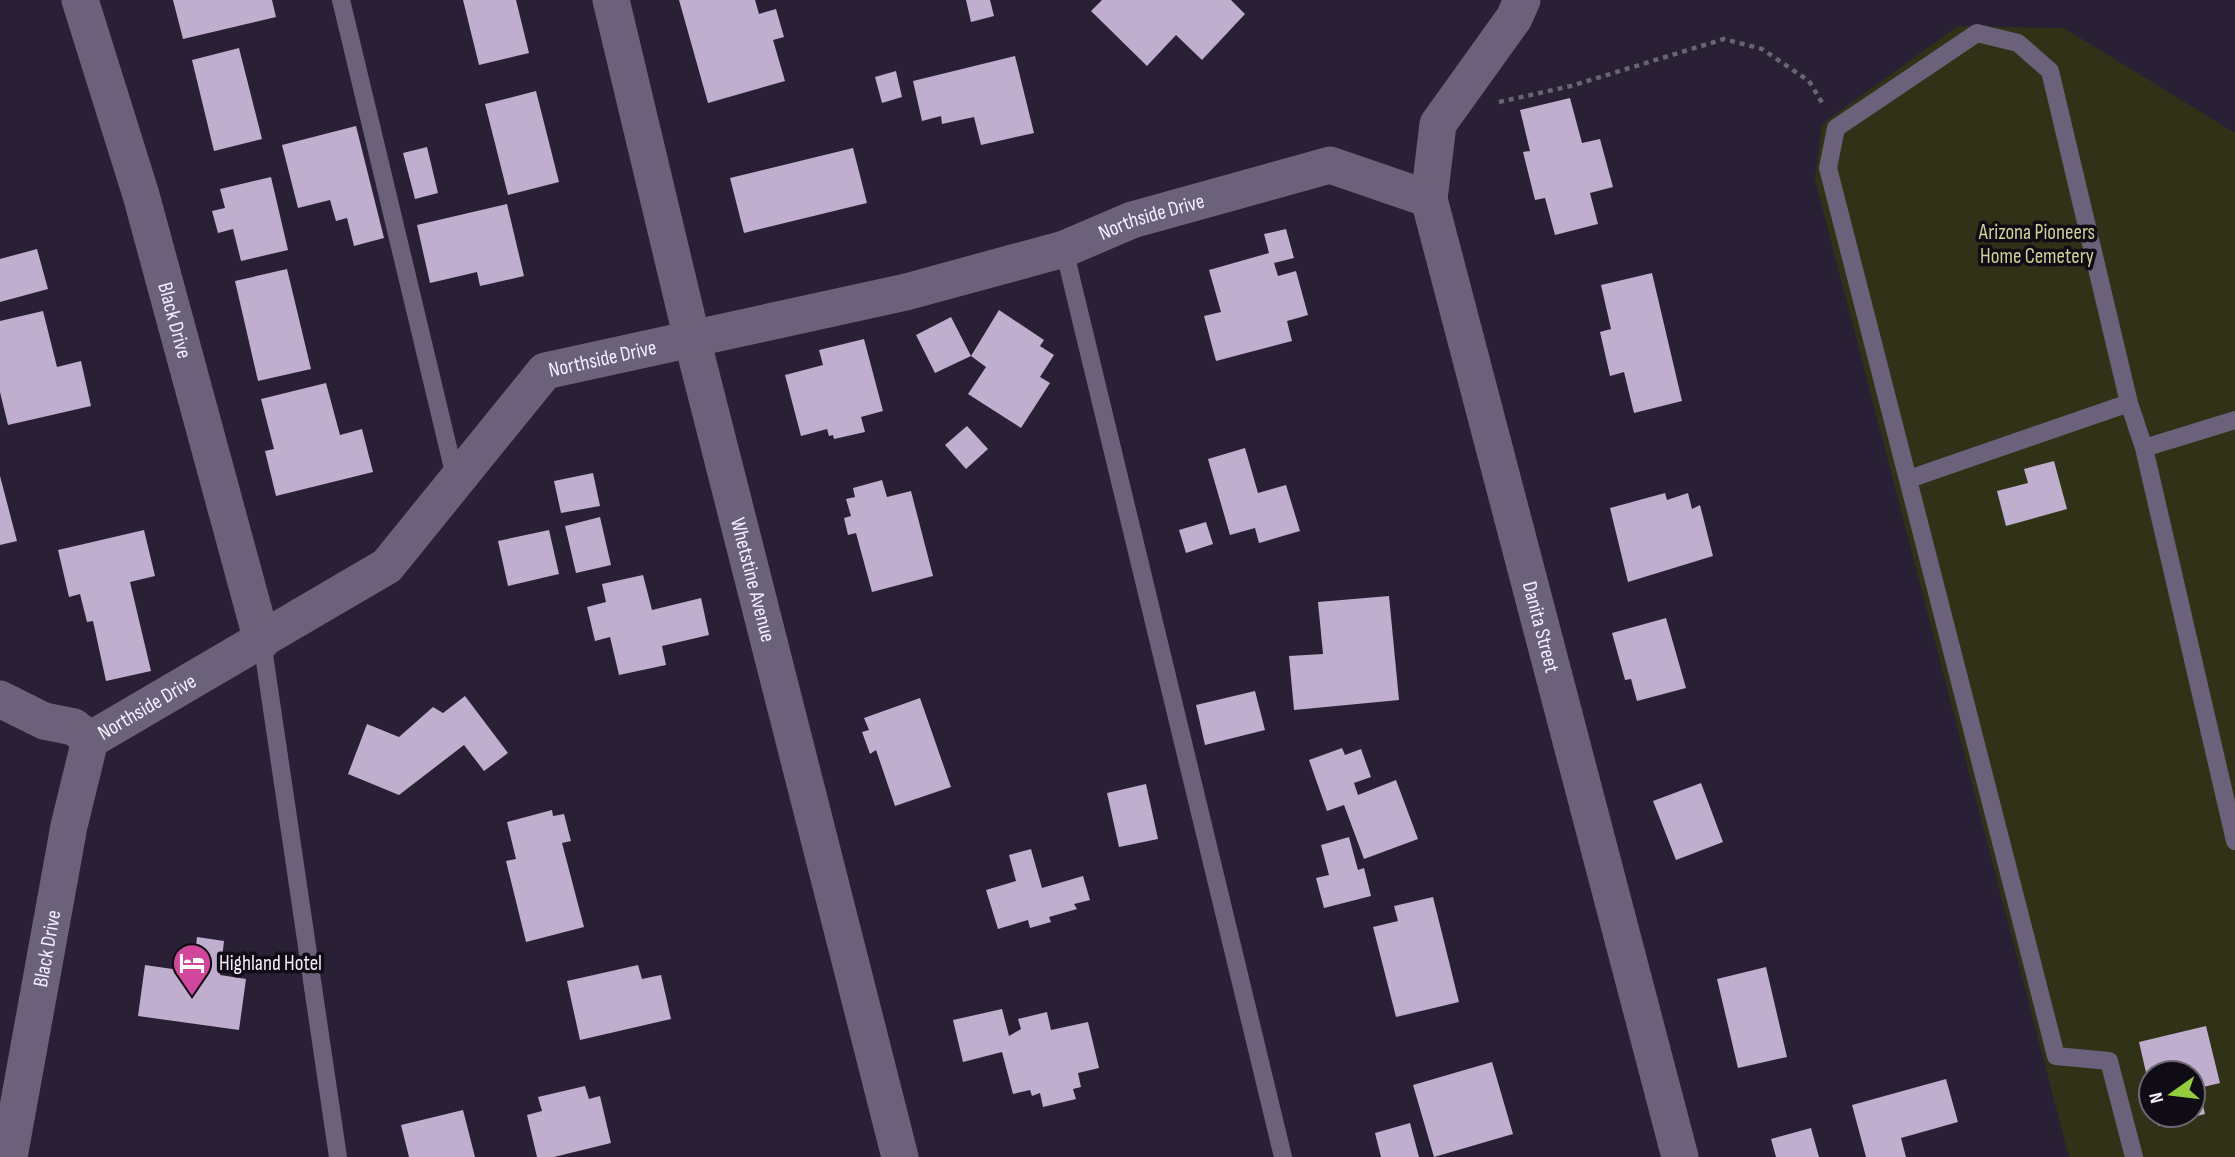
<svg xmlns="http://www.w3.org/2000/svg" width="2235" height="1157" font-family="'Sofia Sans Condensed',sans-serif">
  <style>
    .green { fill: #303218; fill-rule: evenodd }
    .building { fill: #bfaecd }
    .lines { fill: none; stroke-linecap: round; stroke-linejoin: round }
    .path { stroke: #6a6275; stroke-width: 4.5; stroke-dasharray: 5 5; stroke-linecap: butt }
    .lane { stroke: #6c617a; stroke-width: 18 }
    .street { stroke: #6c617a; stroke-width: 37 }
    .labels { text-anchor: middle; stroke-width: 7; stroke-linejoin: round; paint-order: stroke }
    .street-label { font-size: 21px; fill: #f4eefd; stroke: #100c15 }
    .park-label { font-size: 21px; fill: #cdd297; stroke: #100c15 }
    .poi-label { font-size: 21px; fill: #f4eefd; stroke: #100c15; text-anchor: start }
  </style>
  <rect width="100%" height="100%" fill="#2a2035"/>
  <!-- green -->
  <path class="green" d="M1958,26l106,2 171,105v1024h-166l-254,-978 7,-55zM2151,1073h42v42h-42z"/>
  <!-- building -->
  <path class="building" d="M173,0h99l4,17 -93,22z
    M463,0h53l13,53 -50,12z
    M679,0h76l4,14 17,-5 8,28 -11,3 12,41 -77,22z
    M966,0h24l4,16 -23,6z
    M1102,0h129l14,14 -43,46 -26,-25 -29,31 -56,-55z
    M239,48l23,91 -48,12 -22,-91z
    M1015,56l19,77 -53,12 -7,-28 -32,7 -1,-8 -19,5 -9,-40z
    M896,71l6,26 -20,6 -7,-26z
    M536,91l23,91 -51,13 -23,-91z
    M1570,98l12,45 18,-4 13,48 -23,6 8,31 -43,11 -10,-37 -10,2 -12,-48 7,-1 -10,-41z
    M356,126l28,112 -30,8 -7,-28 -11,3 -6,-21 -32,8 -16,-63z
    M427,147l11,46 -23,6 -12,-46z
    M853,148l14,55 -123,30 -14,-55z
    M271,177l17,73 -47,11 -8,-32 -15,4 -6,-22 13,-3 -5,-19z
    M507,204l17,72 -44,10 -3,-14 -47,11 -13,-58z
    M1286,229l8,29 -20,5 4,13 18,-5 12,44 -21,6 5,20 -76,20 -12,-45 17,-4 -12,-42 60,-17 -5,-19z
    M37,249l11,40 -48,13v-43z
    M287,269l24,100 -53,12 -23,-100z
    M1652,273l30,128 -48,12 -10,-41 -14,4 -10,-44 11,-3 -10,-44z
    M999,310l45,30 -4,6 14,9 -14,22 10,6 -29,45 -53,-34 18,-27 -15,-11z
    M43,311l14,56 24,-6 10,45 -83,19 -8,-33v-71z
    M951,317l20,39 -36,17 -19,-38z
    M864,339l19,72 -22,6 4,15 -31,7 -1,-4 -4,1 -2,-7 -26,7 -16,-61 38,-10 -4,-15z
    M326,383l14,52 22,-6 11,43 -97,24 -11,-45 9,-2 -13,-50z
    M967,426l21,23 -22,20 -21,-24z
    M1245,448l13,45 28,-8 14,46 -41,12 -4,-15 -25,7 -22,-76z
    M2054,461l13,48 -61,17 -9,-35 31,-8 -4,-14z
    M593,473l7,33 -39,7 -7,-32z
    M0,476l17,65 -17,4z
    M882,480l5,17 24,-6 22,85 -61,16 -16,-59 -8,2 -4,-17 7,-2 -5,-17 9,-2 -2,-9z
    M1665,493l2,7 21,-7 4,16 8,-4 13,51 -85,26 -18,-74z
    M600,517l11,48 -35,8 -11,-47z
    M1206,522l7,22 -27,9 -7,-23z
    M144,530l11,46 -25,6 21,89 -45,10 -13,-60 -6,1 -7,-28 -11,3 -11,-47z
    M549,530l10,44 -51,12 -10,-45z
    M643,575l9,35 49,-12 8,37 -47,11 4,19 -47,10 -9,-38 -15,4 -8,-34 19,-5 -4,-18z
    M1389,596l10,104 -105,10 -5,-54 34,-2 -5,-52z
    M1666,618l20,70 -49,13 -6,-22 -6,1 -13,-47z
    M1255,691l10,39 -60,15 -9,-40z
    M465,696l43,57 -24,18 -20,-26 -65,50 -51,-21 19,-50 32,13 34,-30 10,6z
    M920,698l31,89 -56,19 -19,-56 -6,4 -8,-22 7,-2 -5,-12z
    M1342,748l3,7 16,-6 10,28 -17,6 4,12 38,-15 22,59 -54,20 -20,-54 -17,6 -18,-51z
    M1701,783l22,59 -47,18 -23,-59z
    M1146,784l12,55 -39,8 -12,-54z
    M552,810l1,6 11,-2 7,27 -9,2 22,84 -58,15 -20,-81 10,-2 -9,-37z
    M1349,837l9,33 6,-2 7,28 -47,12 -8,-30 13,-3 -8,-30z
    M1031,849l11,39 41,-12 7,24 -16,4 3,5 -28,8 2,5 -21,6 -2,-8 -30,9 -12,-39 30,-9 -7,-26z
    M1433,897l26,105 -63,15 -23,-90 25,-6 -4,-15z
    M197,937l27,4 -4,34 26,4 -7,51 -101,-14 7,-51 48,7z
    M638,965l4,14 19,-4 10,44 -91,21 -13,-59z
    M1766,967l21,90 -49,11 -21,-89z
    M1002,1009l7,27 12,-7 -3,-10 29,-7 4,18 37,-8 11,46 -21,5 3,14 -8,2 3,10 -33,8 -3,-14 -8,3 -2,-6 -17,4 -11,-42 -39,10 -10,-42z
    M2206,1026l14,57 -21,5 6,26 -47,12 -2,-11h37v-42h-42l-1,17 -11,-48z
    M1492,1062l21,72 -79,23 -21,-72z
    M1946,1079l12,43 -57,16 5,19h-40l-14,-52z
    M585,1086l4,13 11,-3 11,47 -57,14h-17l-10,-42 15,-4 -4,-14z
    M463,1110l12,47h-66l-8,-32z
    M1410,1123l9,34h-38l-6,-24z
    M1811,1128l8,29h-43l-5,-18z"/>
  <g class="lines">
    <!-- path -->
    <path class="path" d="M1499,102l72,-16 153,-47 38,10 47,32 15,25"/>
    <!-- lane -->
    <path class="lane" d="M341,0l115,481
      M1064,249l219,908
      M2144,448l91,-28
      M1909,479l220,-76
      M262,641l76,516
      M2134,1157l-25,-96 -53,-5 -228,-888 8,-40 141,-95 41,10 32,28 79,332 15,45 91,393"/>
    <!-- street -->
    <g class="street">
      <path id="s1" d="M80,0l61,195 121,446"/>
      <path id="s2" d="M611,0l81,339 208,818"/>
      <path d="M1429,199l9,-75 76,-106 8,-18"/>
      <path d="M0,699l44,22 30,6 16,13"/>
      <path id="s3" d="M90,740l297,-174 158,-195 361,-79 158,-43 68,-29 198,-55 99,34 251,958"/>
      <path id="s4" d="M9,1157l60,-331 21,-86"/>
    </g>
  </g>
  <!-- icons -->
  <defs>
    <g id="hotel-pin" transform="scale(2.0125)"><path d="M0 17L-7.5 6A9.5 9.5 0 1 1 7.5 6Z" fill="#d1479c" stroke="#100c15"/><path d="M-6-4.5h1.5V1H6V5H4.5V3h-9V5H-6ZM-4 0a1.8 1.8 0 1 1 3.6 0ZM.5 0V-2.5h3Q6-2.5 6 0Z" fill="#fff"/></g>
  </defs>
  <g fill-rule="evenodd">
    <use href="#hotel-pin" x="192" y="963"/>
  </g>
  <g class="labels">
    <!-- street labels -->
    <g class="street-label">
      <text dy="7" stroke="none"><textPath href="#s3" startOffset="1222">Northside Drive</textPath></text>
      <text dy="7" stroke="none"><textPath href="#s1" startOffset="334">Black Drive</textPath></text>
      <text dy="7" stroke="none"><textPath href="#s3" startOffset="654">Northside Drive</textPath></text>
      <text dy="7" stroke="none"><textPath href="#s2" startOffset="597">Whetstine Avenue</textPath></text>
      <text dy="7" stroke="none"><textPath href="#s3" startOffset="1955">Danita Street</textPath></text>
      <text dy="7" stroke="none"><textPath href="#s3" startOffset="66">Northside Drive</textPath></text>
      <text dy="7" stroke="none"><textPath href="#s4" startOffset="212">Black Drive</textPath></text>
    </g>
    <!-- park labels -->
    <g class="park-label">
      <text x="2037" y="239">Arizona Pioneers<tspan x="2037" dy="24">Home Cemetery</tspan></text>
    </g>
    <!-- poi labels -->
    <g class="poi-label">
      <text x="219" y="970">Highland Hotel</text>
    </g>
  </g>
  <!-- north arrow -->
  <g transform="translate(2172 1094) rotate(256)"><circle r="33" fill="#100c15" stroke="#6b6672" stroke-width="2"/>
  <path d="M0-5L12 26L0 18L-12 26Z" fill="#93cc3d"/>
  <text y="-10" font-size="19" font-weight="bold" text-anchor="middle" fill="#f4eefd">N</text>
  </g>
</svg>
